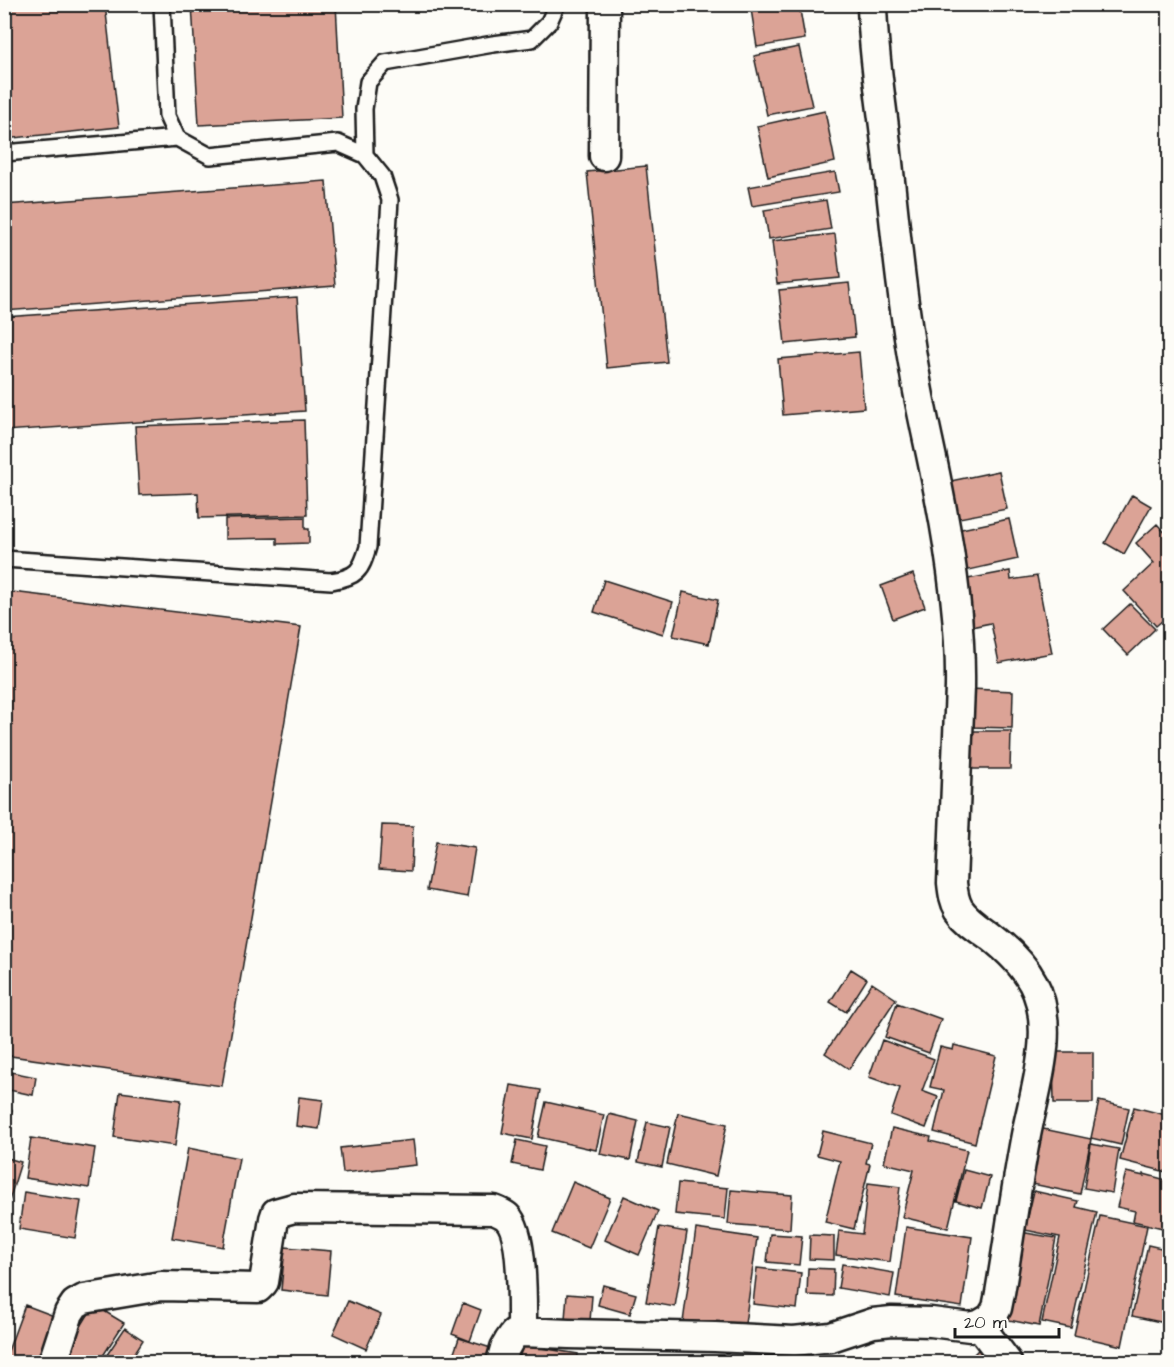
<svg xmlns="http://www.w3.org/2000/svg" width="1174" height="1367" font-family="'Architects Daughter',sans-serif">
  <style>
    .building { fill: #dba396; stroke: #1c1c1c; stroke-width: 1.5 }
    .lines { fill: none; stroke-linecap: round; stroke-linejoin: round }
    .service-casing { stroke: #1c1c1c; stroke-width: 20 }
    .minor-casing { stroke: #1c1c1c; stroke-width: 33 }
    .service { stroke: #fdfcf7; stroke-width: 15 }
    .minor { stroke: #fdfcf7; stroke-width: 28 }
  </style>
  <rect width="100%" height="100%" fill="#fdfcf7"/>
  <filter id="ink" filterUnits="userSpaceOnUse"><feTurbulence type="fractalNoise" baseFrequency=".0167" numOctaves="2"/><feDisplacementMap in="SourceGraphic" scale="12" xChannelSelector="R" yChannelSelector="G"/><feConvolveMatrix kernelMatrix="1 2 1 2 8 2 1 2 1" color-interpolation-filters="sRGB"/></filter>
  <g filter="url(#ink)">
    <!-- building -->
    <path class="building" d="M4,4h101l14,123 -115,12z
      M192,4h144l6,114 -143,7z
      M775,4h24l6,35 -48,8 -6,-38z
      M799,47l13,59 -45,9 -13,-59z
      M825,111l10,51 -67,15 -11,-51z
      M646,166l21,196 -60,6 -20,-196z
      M835,172l4,20 -87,14 -4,-19z
      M326,181l9,105 -331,25v-106z
      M826,200l5,29 -62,10 -5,-29z
      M835,234l5,44 -63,6 -5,-43z
      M849,283l6,54 -70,7 -6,-54z
      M297,297l8,114 -301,20v-114z
      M859,352l5,56 -81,7 -5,-56z
      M304,420l3,95 -108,3 -1,-25 -59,2 -4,-69z
      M999,471l8,38 -58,11 -8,-37z
      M1132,495l19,11 -27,48 -19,-11z
      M305,517v12h4v14l-32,1v-6l-52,1v-20z
      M1009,519l9,40 -63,14 -8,-41z
      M1157,524l13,14v76l-14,12 -32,-35 30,-28 -18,-20z
      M1010,571l1,9 26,-4 15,77 -53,10 -8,-40 -25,5 -9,-47z
      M913,574l12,33 -32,12 -12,-33z
      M604,580l69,22 -10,32 -69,-22z
      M4,591l297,36 -79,459 -218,-31z
      M683,592l35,8 -9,44 -36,-8z
      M1130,604l25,25 -27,26 -25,-26z
      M970,689l43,2 -1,37 -43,-1z
      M970,731h41l-1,38h-41z
      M382,825l31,1 -2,45 -32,-2z
      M436,842l39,6 -8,49 -40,-7z
      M851,969l16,10 -21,33 -16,-10z
      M872,983l24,16 -47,70 -24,-16z
      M897,1003l44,16 -12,34 -44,-16z
      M882,1040l52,19 -12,32 16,6 -12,31 -35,-13 9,-27 -31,-11z
      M954,1045l42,11 -21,87 -41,-11 10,-42 -14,-3 10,-40 13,3z
      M1053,1052h40v51h-39z
      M6,1071l30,6 -3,18 -29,-6z
      M511,1085l30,5 -9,49 -30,-6z
      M120,1092l61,8 -6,46 -61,-9z
      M299,1097l24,3 -4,29 -23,-3z
      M1099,1101l30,7 -8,37 -30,-7z
      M546,1102l58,13 -8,35 -58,-13z
      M4,1107l8,3 -8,22z
      M1134,1107l36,9v57l-50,-13z
      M678,1113l49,11 -11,52 -49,-12z
      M609,1114l29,7 -8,39 -30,-6z
      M647,1122l23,5 -8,40 -24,-5z
      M1034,1127l57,12 -11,55 -57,-12z
      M892,1128l39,9 -1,4 37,9 -19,78 -46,-11 12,-47 -30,-7z
      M823,1131l48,12 -5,20 4,1 -16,65 -29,-7 15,-61 -23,-6z
      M31,1138l64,10 -6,40 -64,-10z
      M413,1140l3,25 -73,8 -3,-25z
      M517,1140l28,6 -5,24 -28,-6z
      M1091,1144l28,5 -7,44 -28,-5z
      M188,1148l51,10 -16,89 -51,-9z
      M4,1157l17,5 -12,39 -5,-1z
      M964,1170l26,7 -8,31 -26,-7z
      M1126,1172l18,4v-2l26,7v38l-3,10 -34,-8 2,-10 -18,-4z
      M573,1182l37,16 -21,50 -37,-15z
      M678,1183l50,5 -3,31 -50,-5z
      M868,1183l32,4 -10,75 -54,-7 3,-24 23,3z
      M731,1190l61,5 -2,34 -62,-5z
      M1034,1191l44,10 -2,6 21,5 -26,116 -29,-6 18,-85 -35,-7z
      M24,1192l57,9 -6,37 -56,-9z
      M624,1196l34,15 -19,44 -34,-15z
      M1100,1216l47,10 -25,120 -48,-11z
      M659,1227l28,5 -12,75 -29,-5z
      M906,1227l66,10 -10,70 -66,-10z
      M696,1229l61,9 -13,93 -61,-9z
      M1020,1232l36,6 -17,88 -35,-7z
      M770,1234l32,2 -3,29 -32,-3z
      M810,1235l24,1v24l-25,-1z
      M1148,1245l22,5v74l-38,-8z
      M285,1247l46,4 -4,44 -46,-5z
      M842,1264l52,9 -4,24 -52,-9z
      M757,1268l44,5 -4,36 -44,-5z
      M808,1268l26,1 -1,27 -26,-1z
      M603,1285l33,9 -6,20 -32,-9z
      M567,1294l25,2 -2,25 -25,-2z
      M348,1301l33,14 -15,34 -33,-15z
      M463,1303l18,7 -11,31 -18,-7z
      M25,1305l37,14 -17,43h-41z
      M94,1305l30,18 -25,39h-24v-1l-11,-7z
      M125,1328l18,12 -14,22h-27z
      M459,1338l32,10 -5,14h-35z
      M522,1345l56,9 -1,8h-58z
      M980,1348l16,14h-30z"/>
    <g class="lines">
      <!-- service casing -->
      <g class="service-casing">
        <path id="service" d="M4,153l173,-15
          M365,155l-1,-46 4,-27 17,-19 108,-19 39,-5 17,-17 8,-18
          M4,559l327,22c26,-4 30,-10 37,-34l22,-347 -8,-24 -17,-21 -27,-12 -128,13 -33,-18 -10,-22 -5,-112"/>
      </g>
      <!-- minor casing -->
      <g class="minor-casing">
        <path id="minor" d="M604,156l1,-152
          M979,1325l28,37
          M53,1362l16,-49 6,-9 9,-5 77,-13 97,2 6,-6 10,-63 2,-6 18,-5 200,2c4,2 10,4 13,7 17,16 15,91 15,115
          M501,1362l4,-14 4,-7 5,-7 8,-2 47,2 146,3 79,4 37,-4 42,-14 19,-2 39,1 39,5 9,-2 12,-7 6,-10 3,-15c9,-53 16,-106 26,-158 9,-46 31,-108 7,-152 -10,-19 -26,-34 -43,-47 -11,-8 -23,-15 -31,-27 -5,-8 -6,-17 -7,-26l8,-196c1,-66 -9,-133 -22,-198 -7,-38 -17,-77 -23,-115 -13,-73 -20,-147 -28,-221 -5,-49 -14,-98 -15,-149"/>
      </g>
      <!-- service -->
      <use href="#service" class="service"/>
      <!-- minor -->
      <use href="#minor" class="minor"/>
    </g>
  </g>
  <!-- margin -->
  <rect width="1174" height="1367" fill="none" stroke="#fdfcf7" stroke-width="24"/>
  <rect x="12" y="12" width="1150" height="1343" fill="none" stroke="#1c1c1c" stroke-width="2" filter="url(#ink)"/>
  <!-- scale -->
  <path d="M955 1328v9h104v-9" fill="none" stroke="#1c1c1c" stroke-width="3"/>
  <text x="964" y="1328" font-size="18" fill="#1c1c1c" stroke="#fdfcf7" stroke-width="4.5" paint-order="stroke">20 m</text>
</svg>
